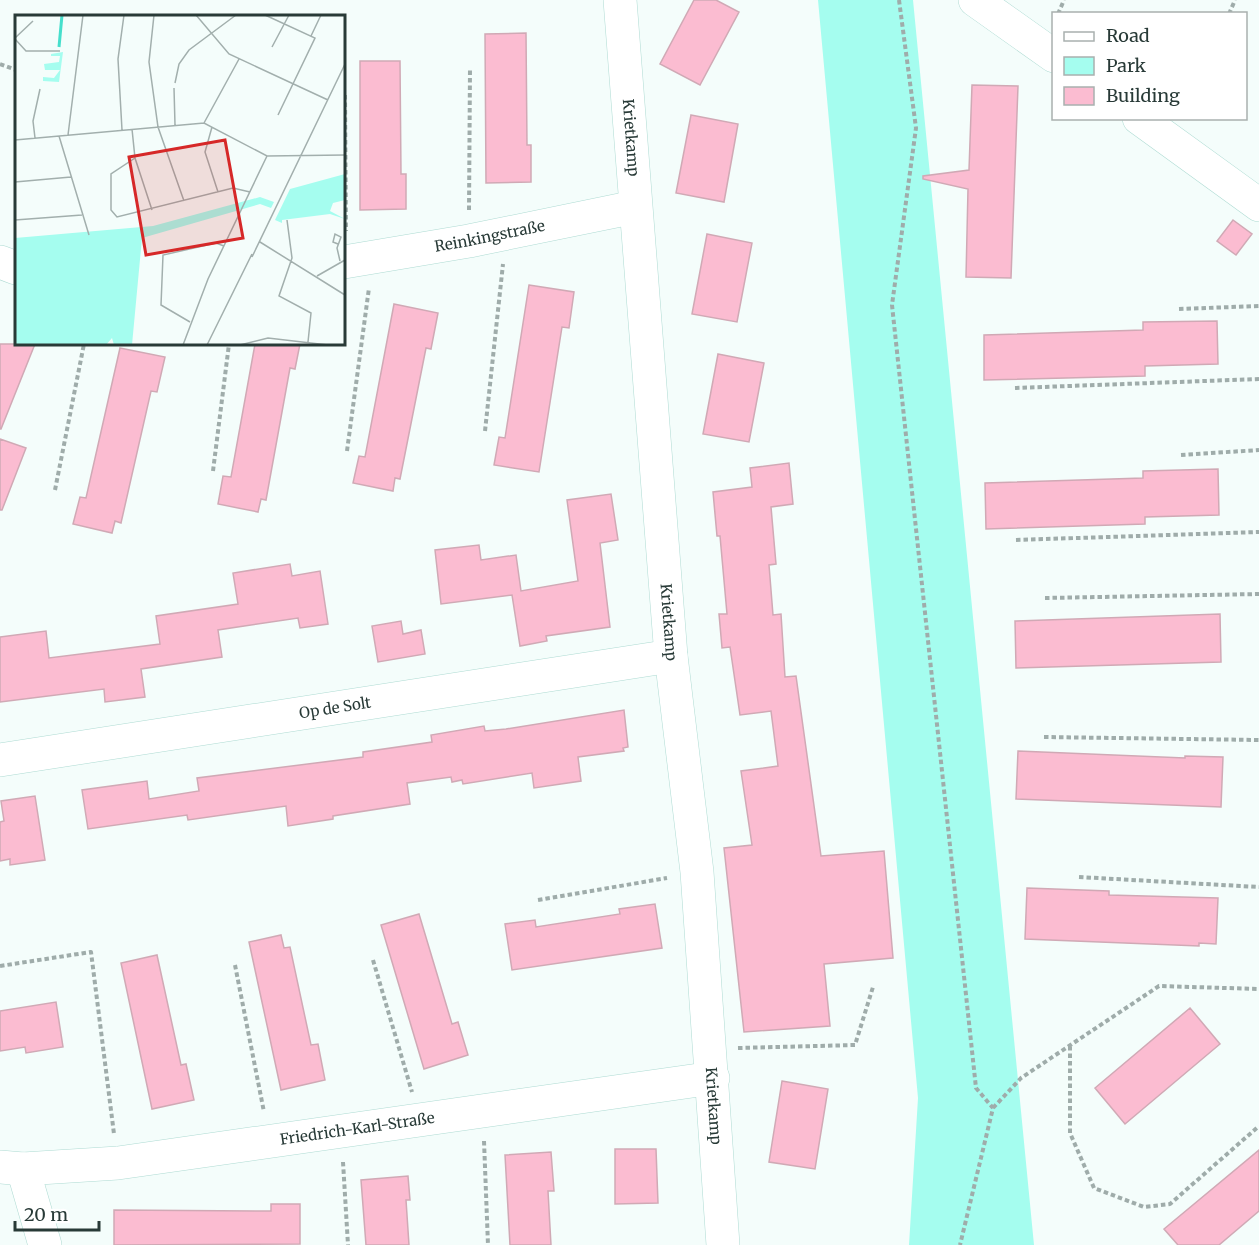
<svg xmlns="http://www.w3.org/2000/svg" width="1259" height="1245" font-family="Merriweather,serif">
  <style>
    .green { fill: #a5fdef }
    .building { fill: #fbbcd1; stroke: #d0a9b5; stroke-width: 1.5 }
    .lines { fill: none; stroke-linecap: round; stroke-linejoin: round }
    .minor-casing { stroke: #aedbd3; stroke-width: 34 }
    .path { stroke: #9facaa; stroke-width: 4; stroke-dasharray: 4.5 3; stroke-linecap: butt }
    .minor { stroke: #fff; stroke-width: 33 }
    .labels { text-anchor: middle; stroke-width: 4.5; stroke-linejoin: round; paint-order: stroke }
    .street-label { font-size: 15px; fill: #283a37; stroke: #fff }
    .inset-river { fill: none; stroke: #46dfcc; stroke-width: 3 }
    .inset-road { fill: none; stroke: #a2afad; stroke-width: 1.5 }
    .view { fill: #d62828; fill-opacity: 0.15; stroke: #d62828; stroke-width: 3 }
    .inset-edge { fill: none; stroke: #283a37; stroke-width: 3 }
  </style>
  <rect width="100%" height="100%" fill="#f4fdfb"/>
  <!-- green -->
  <path class="green" d="M818,0h95l121,1245h-125l9,-147z"/>
  <!-- building -->
  <path class="building" d="M694,0h22l23,12 -39,73 -40,-21z
    M526,33l1,112h4v37l-45,1 -1,-149z
    M360,61h40l1,113h5v35l-46,1z
    M972,85l46,1 -7,192 -45,-1 2,-88 -45,-10v-3l46,-6z
    M691,115l47,9 -14,78 -48,-9z
    M1233,220l19,14 -16,21 -19,-14z
    M707,234l45,9 -15,79 -45,-8z
    M529,285l45,7 -5,36 -7,-1 -23,145 -45,-7 5,-28 6,1z
    M394,304l44,9 -7,36 -5,-1 -26,131 -5,-1 -2,13 -40,-8 6,-27 6,1z
    M1217,321l1,43 -73,2v10l-161,4v-45l159,-5v-8z
    M0,344h35l-34,85h-1z
    M255,344h45l-5,25 -5,-1 -24,132 -5,-1 -3,13 -40,-8 5,-28 8,1z
    M120,348l45,9 -8,35 -6,-1 -30,132 -6,-2 -3,12 -39,-9 7,-27 6,1z
    M718,354l46,9 -15,79 -46,-8z
    M0,439l26,9 -24,62h-2z
    M789,463l4,41 -22,3 5,57 -7,1 4,50 8,-1 4,63 11,-1 25,180 63,-5 9,107 -69,6 6,62 -86,6 -20,-184 28,-3 -11,-74 37,-5 -7,-55 -31,4 -10,-68 -8,1 -3,-34h8l-7,-78h-3l-4,-44 39,-5 -2,-19z
    M1218,469l1,46 -74,2v7l-159,5 -1,-46 158,-5v-7z
    M611,494l7,46 -18,3 10,84 -64,9 1,5 -27,5 -8,-51 -71,9 -6,-54 44,-5 2,15 35,-5 5,36 57,-10 -11,-81z
    M290,564l2,12 28,-5 8,53 -28,4 -2,-10 -80,12 4,27 -81,12 4,28 -40,5 -1,-13 -104,13v-65l46,-6 3,27 111,-14 -4,-28 82,-12 -5,-31z
    M1220,614l1,48 -205,6 -1,-47z
    M401,621l2,13 18,-4 4,24 -47,8 -6,-36z
    M624,710l4,37 -5,1 1,3 -46,6 3,24 -47,7 -2,-15 -69,11 -1,-4 -10,2 -1,-5 -44,6 3,21 -77,12v3l-45,7 -2,-20 -98,14 -1,-5 -99,14 -6,-39 65,-9 2,18 50,-8 -2,-13 166,-21v-5l69,-10 -1,-7 53,-9 1,5 21,-2z
    M1018,751l167,7v-2l38,1 -2,50 -205,-8z
    M35,796l10,64 -35,5v-6l-10,2v-39l4,-1 -3,-20z
    M1027,888l82,3v4l109,3 -2,46 -17,-1v3l-174,-7z
    M655,904l7,44 -150,22 -7,-46 30,-4 1,7 84,-13 -1,-5z
    M419,914l33,110 6,-2 10,33 -44,14 -43,-144z
    M281,935l3,13 6,-1 21,98 7,-1 7,36 -44,10 -32,-148z
    M157,955l24,110 5,-1 8,36 -42,9 -31,-146z
    M56,1002l7,45 -37,6 -1,-6 -25,4v-40z
    M1190,1008l30,36 -95,80 -30,-36z
    M782,1081l46,8 -13,80 -46,-7z
    M615,1149h41l2,54 -43,1z
    M1259,1150v61l-40,34h-41l-14,-16z
    M551,1152l3,39h-6l3,54h-41l-5,-90z
    M408,1176l2,24h-4l3,45h-43l-5,-65z
    M271,1204h29v40l-186,1v-35l157,1z"/>
  <g class="lines">
    <!-- minor casing -->
    <g class="minor-casing">
      <g id="minor">
        <path id="s1" d="M620,0l51,656 26,216 26,373"/>
        <path d="M975,0l79,56"/>
        <path d="M1139,118l120,87"/>
        <path d="M0,262l16,6"/>
        <path id="s2" d="M344,262l125,-21 166,-34"/>
        <path id="s3" d="M0,760l671,-104"/>
        <path id="s4" d="M0,1167l23,2 95,-6 595,-85"/>
        <path d="M23,1169l22,76"/>
      </g>
    </g>
    <!-- path -->
    <path class="path" d="M899,0l17,128 -24,177 84,783 17,20 -33,137
      M1058,14l6,-14
      M1229,14l6,-14
      M0,64l16,6
      M345,95l1,136
      M469,210l1,-142
      M1179,309l80,-3
      M1015,388l244,-9
      M485,431l18,-167
      M347,451l22,-163
      M1181,455l78,-5
      M213,471l16,-127
      M55,490l29,-146
      M1016,540l243,-8
      M1045,598l214,-4
      M1044,737l215,3
      M1079,877l180,10
      M538,900l129,-22
      M373,960l39,132
      M235,965l29,147
      M0,966l91,-14 23,182
      M1070,1046v87l24,55 50,19 26,-3 89,-78
      M738,1048l117,-3 18,-58
      M993,1108l28,-30 138,-92 100,3
      M484,1141l4,104
      M343,1162l5,83"/>
    <!-- minor -->
    <use href="#minor" class="minor"/>
  </g>
  <g class="labels">
    <!-- street labels -->
    <g class="street-label">
      <text dy="5" stroke="none"><textPath href="#s1" startOffset="138">Krietkamp</textPath></text>
      <text dy="5" stroke="none"><textPath href="#s2" startOffset="148">Reinkingstraße</textPath></text>
      <text dy="5" stroke="none"><textPath href="#s1" startOffset="624">Krietkamp</textPath></text>
      <text dy="5" stroke="none"><textPath href="#s3" startOffset="339">Op de Solt</textPath></text>
      <text dy="5" stroke="none"><textPath href="#s1" startOffset="1110">Krietkamp</textPath></text>
      <text dy="5" stroke="none"><textPath href="#s4" startOffset="360">Friedrich-Karl-Straße</textPath></text>
    </g>
  </g>
  <!-- overview -->
  <g transform="translate(15 15)">
    <rect width="330" height="330" fill="#f4fdfb"/>
    <path d="M48,37l-4,30 -16,-1v-4l11,1 6,-8h-15l-1,-6 15,-2 1,-6h-9v-2zM330,159v26l-12,3 -3,8 15,8 -15,-5 -48,6v3l-7,-3 15,-31zM245,182l14,5 -3,6 -11,-4 -118,34 -10,107h-18l-2,-7 -6,7h-91v-107l138,-12z" fill="#a5fdef"/>
    <path class="inset-river" d="M44,32l3,-32"/>
    <path class="inset-road" d="M139,0l-5,47 9,65 26,74M181,0l33,39 99,46M250,0l50,23 -37,77M296,21l10,-21M0,23l18,-17M0,24l11,12h34M257,32l17,-32M160,68l4,-19 10,-14 47,-35M159,73l1,37M189,108l35,-64M197,112l-7,25 13,40M117,114l3,29 17,52M107,115l-4,-71 6,-44M53,120l15,-120M44,121l30,99M20,123l-2,-17 7,-32M0,125l189,-17 63,33 78,-1M120,143l-24,16v36l6,7 116,-29 17,4M0,167l56,-5M0,205l67,-5M272,205l5,38 -13,38 32,17 -3,29M245,227l85,53M323,229l-5,-2 2,-8 6,3 -4,11 3,13M237,242l93,-193M302,261l28,-16M175,307l-29,-17 2,-50 53,-12 8,3M168,330l25,-66 59,-123M192,330l45,-91M225,330l28,-7 60,7"/>
    <path class="view" d="M210,125l18,98 -97,17 -17,-98z"/>
    <rect width="330" height="330" class="inset-edge"/>
  </g>
  <!-- legend -->
  <rect x="1052" y="12" width="195" height="108" fill="#ffffff" stroke="#a9b0af" stroke-width="1.5"/>
  <rect x="1064" y="32" width="30" height="9" fill="#ffffff" stroke="#a9b0af" stroke-width="1.5"/>
  <text x="1106" y="42" font-size="18" fill="#283a37">Road</text>
  <rect x="1064" y="57" width="30" height="18" fill="#a5fdef" stroke="#a9b0af" stroke-width="1.5"/>
  <text x="1106" y="72" font-size="18" fill="#283a37">Park</text>
  <rect x="1064" y="87" width="30" height="18" fill="#fbbcd1" stroke="#a9b0af" stroke-width="1.5"/>
  <text x="1106" y="102" font-size="18" fill="#283a37">Building</text>
  <!-- scale -->
  <path d="M15 1221v9h84v-9" fill="none" stroke="#283a37" stroke-width="3"/>
  <text x="24" y="1221" font-size="18" fill="#283a37" stroke="#ffffff" stroke-width="4.5" paint-order="stroke">20 m</text>
</svg>
